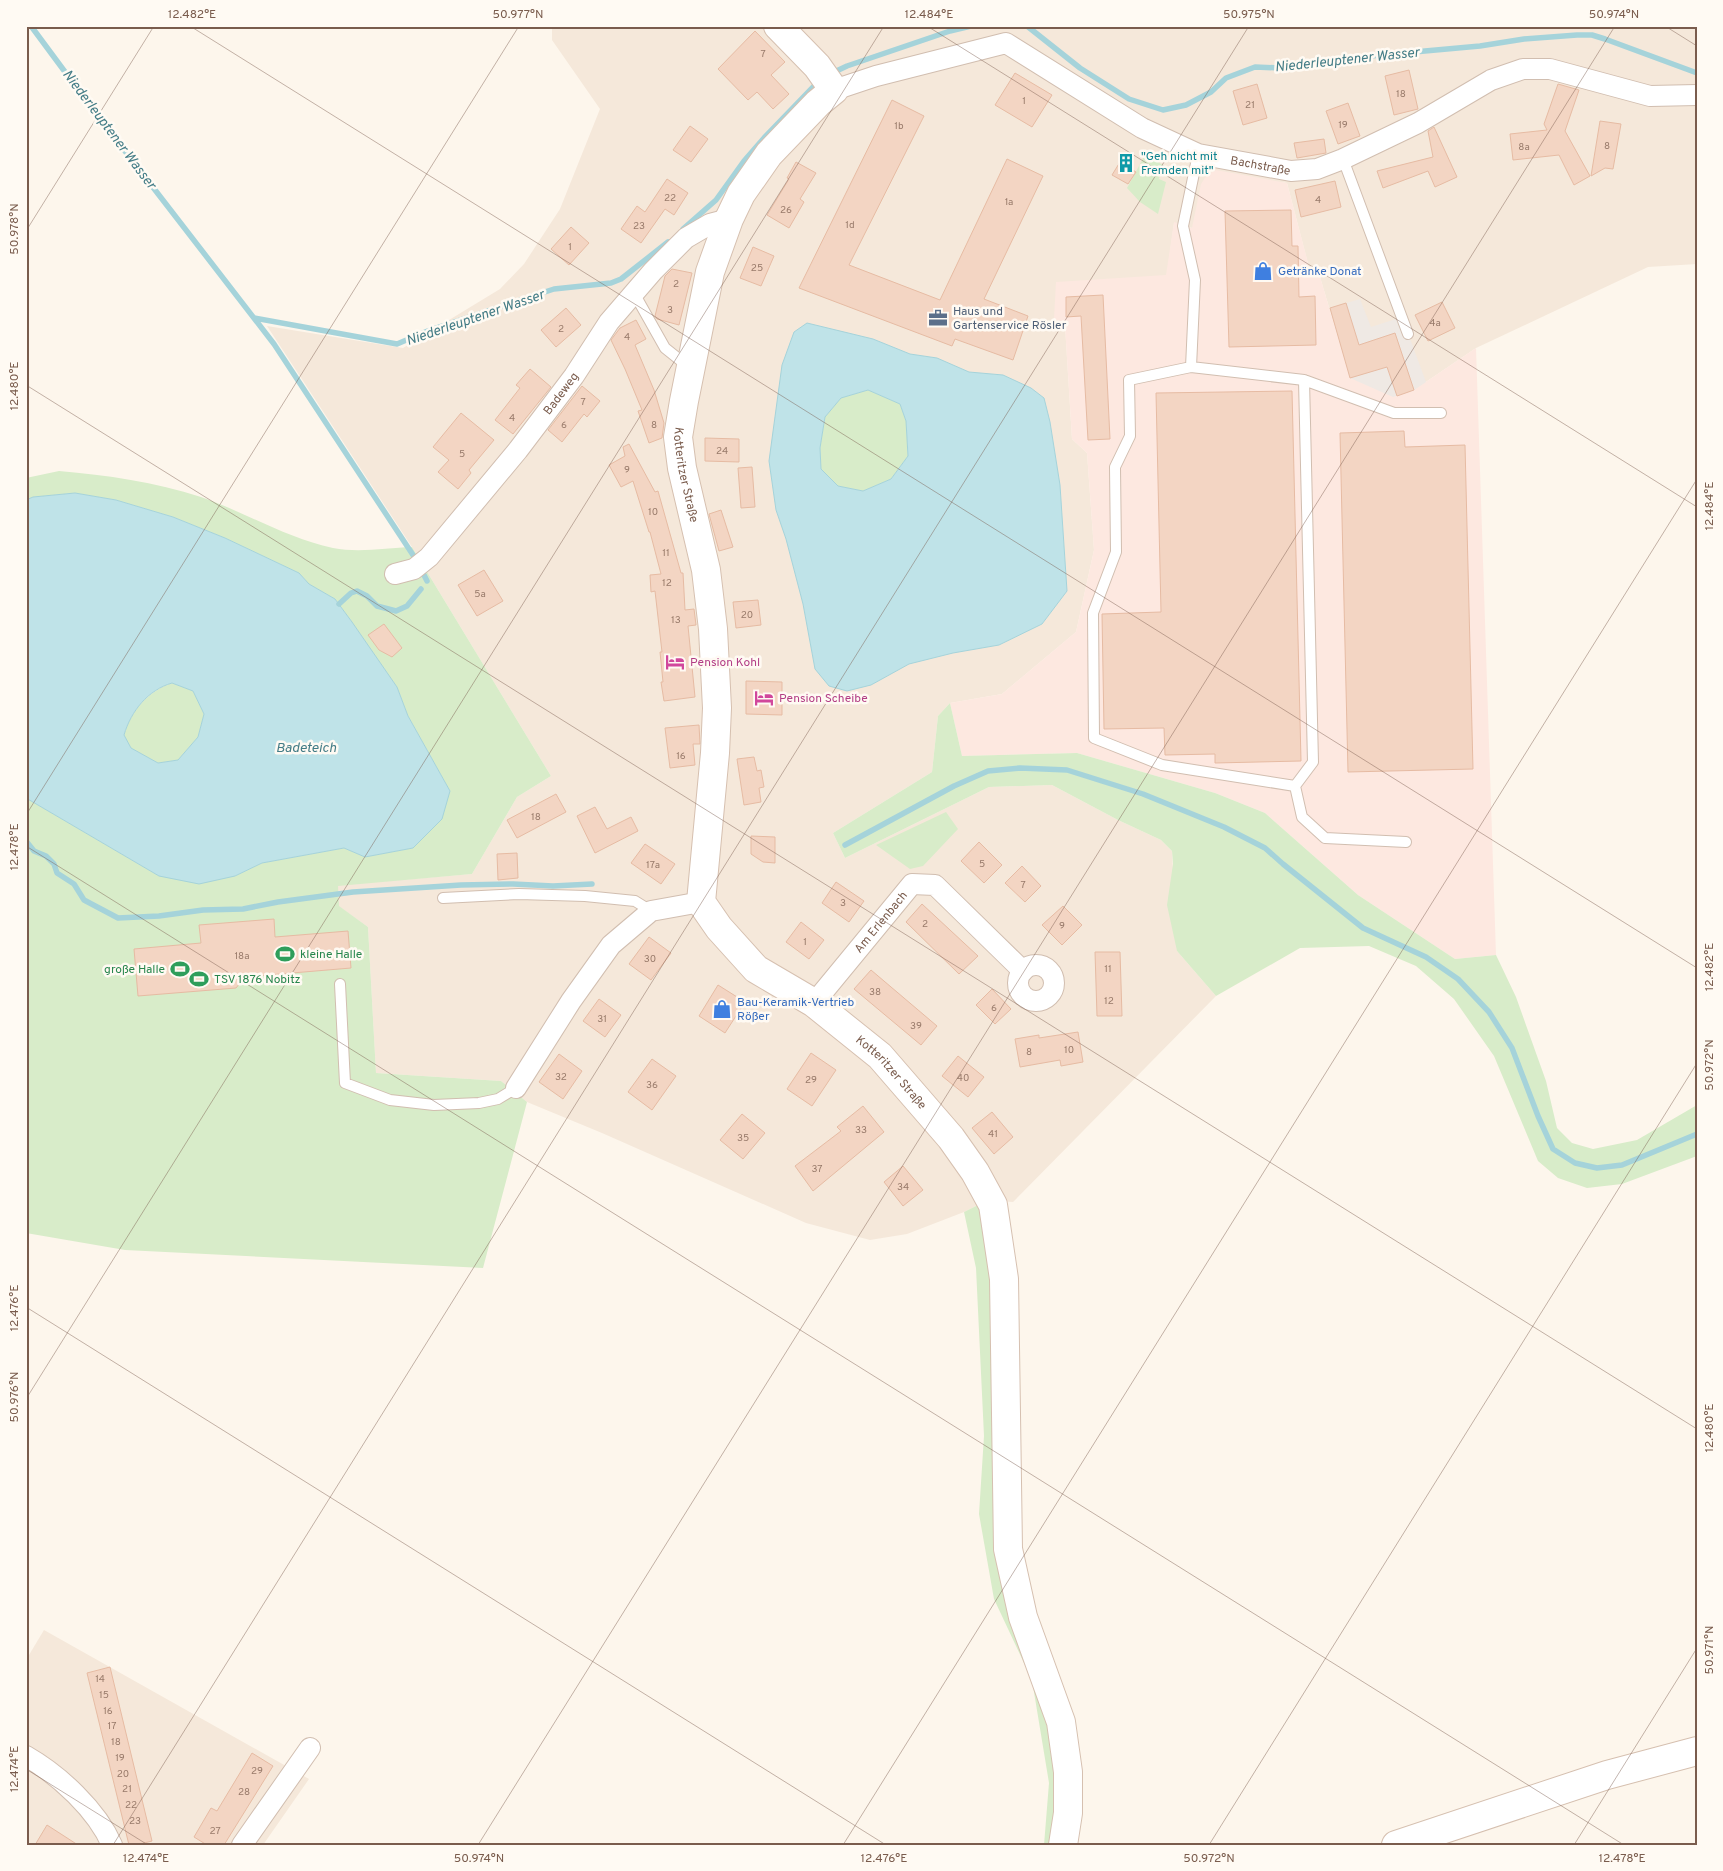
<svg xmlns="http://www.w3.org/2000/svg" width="1723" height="1871" font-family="Overpass,sans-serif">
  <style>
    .residential { fill: #f5e8da; fill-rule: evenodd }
    .commercial { fill: #fde8e0 }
    .industrial { fill: #efe9e4 }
    .green { fill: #d8ecc9 }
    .water { fill: #bfe3e8; stroke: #a5d3da; fill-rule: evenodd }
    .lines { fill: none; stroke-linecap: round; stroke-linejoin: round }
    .stream { stroke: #a5d3da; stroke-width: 5.5 }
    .building { fill: #f3d5c3; stroke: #e6bba3 }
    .lane-casing { stroke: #d1beb0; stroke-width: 12 }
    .street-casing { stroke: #d1beb0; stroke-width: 22 }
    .secondary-casing { stroke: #d6c0b0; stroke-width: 30 }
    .lane { stroke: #fff; stroke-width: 10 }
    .street { stroke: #fff; stroke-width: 20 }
    .secondary { stroke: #fff; stroke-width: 28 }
    .ticks { fill: none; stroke: #7a5c4d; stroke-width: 1; stroke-opacity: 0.45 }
    .labels { text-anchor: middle; stroke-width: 5; stroke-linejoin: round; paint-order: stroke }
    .number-label { font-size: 10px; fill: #987a6a }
    .culture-label { font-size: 12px; fill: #0d838f; stroke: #fffaf3; text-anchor: start }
    .street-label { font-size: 12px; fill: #7a5c4d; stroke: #fffaf3 }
    .shop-label { font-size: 12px; fill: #366cbe; stroke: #fffaf3; text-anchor: start }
    .service-label { font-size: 12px; fill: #4e5e75; stroke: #fffaf3; text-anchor: start }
    .hotel-label { font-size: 12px; fill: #b23c85; stroke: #fffaf3; text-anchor: start }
    .leisure-label { font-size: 12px; fill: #27864d; stroke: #fffaf3; text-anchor: start }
    .water-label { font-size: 14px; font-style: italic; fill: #437c86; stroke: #fffaf3 }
    .neatline { fill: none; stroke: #7a5c4d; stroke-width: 2 }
    .ticks-label { font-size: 12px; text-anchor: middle; fill: #7a5c4d }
  </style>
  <rect width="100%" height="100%" fill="#fdf6ec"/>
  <!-- residential -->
  <path class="residential" d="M552,26h1145v238l-49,3 -172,81 -62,42 -64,-12 -30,-101 -8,2 -25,-96 -26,-3 -69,48 -18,-5 -7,52 -102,50 7,114 15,14 7,97 -18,82 -74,62 -52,9 -12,13 -6,56 -99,61 12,25 144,-71 63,-2 66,35 43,20 11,11 5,100 39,45 -203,206 -15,-1 -16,2 -18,9 -57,22 -37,6 -64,-17 -204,-90 -75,-31 -26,-21 -125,-8 -8,-146 -30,-21v-21l134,-11 45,-77 34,-21 -139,-229 -145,-221 136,22 97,-59 24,-25 36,-55 40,-100 -48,-69zM807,324l66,15 37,15 27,4 32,14 34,3 41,23 6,24 10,63 7,106 -25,33 -43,21 -46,8 -44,11 -38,21 -56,-16 -12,-65 -17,-65 -10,-29z
    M44,1630l265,149 -46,66h-237v-185z"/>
  <!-- commercial -->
  <path class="commercial" d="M1216,170l71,13 25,95 8,-1 30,101 64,12 62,-42 20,607 -41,4 -97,-64 -93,-82 -50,-20 -138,-40 -115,3 -12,-53 52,-9 74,-62 18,-82 -7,-97 -15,-14 -7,-113 -11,-7 2,-37 110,-7 8,-53 18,6 9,-44 6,-9z"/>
  <!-- industrial -->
  <path class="industrial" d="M1360,299l11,28 31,-10 24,65 -12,8 -21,7 -43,-19 -20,-70z"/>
  <!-- green -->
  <path class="green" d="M1145,155l18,10 -4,14 7,3 -8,32 -18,-12 -13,-14z
    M868,390l32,14 6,17 2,35 -17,23 -28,12 -25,-5 -17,-17 -1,-21 5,-31 16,-19z
    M59,471c48,4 96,11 142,26 44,15 85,41 132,51 25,5 54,0 79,-1l139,229 -34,21 -45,77 -134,12 1,20 29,21 8,146 125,8 26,21 -44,166 -358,-18 -99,-17v-376l2,-5 -2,-1v-53l133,78h76l27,-13 82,-15 21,9 48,-9 37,-57 -42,-75 -11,-29 -45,-65 -17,-23 -26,-15 -10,-11 -74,-35 -52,-21 -57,-17 -41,-7 -42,4 -7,3v-22z
    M172,683l21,8 11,23 -6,23 -20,23 -20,3 -27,-15 -7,-13c7,-24 24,-44 48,-52z
    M950,703l12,53 115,-3 138,40 50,20 93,82 97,64 41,-4 20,42 30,84 11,47 15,15 21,6 44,-9 60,-35v51l-75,28 -35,4 -29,-10 -20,-17 -44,-105 -40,-57 -38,-33 -47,-20 -69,2 -84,48 -39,-45 -10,-46 6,-41 -1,-13 -11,-11 -43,-20 -66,-35 -63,2 -144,71 -12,-25 99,-61 6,-56z
    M946,812l12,17 -35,37 -13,3 -34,-24z
    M982,1203l14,65 4,212 57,279 -2,86h-11l5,-62 -17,-103 -38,-81 -15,-85 5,-78 -8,-168 -12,-56z"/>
  <!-- water -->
  <path class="water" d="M807,323l66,16 37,15 27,4 32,14 34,3 28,13 13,10 6,24 10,63 7,106 -25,33 -43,21 -46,8 -44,11 -38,21 -24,6 -18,-5 -14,-17 -12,-65 -17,-65 -10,-29 -7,-49 13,-96 12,-33zM868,390l32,14 6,17 2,35 -17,23 -28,12 -25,-5 -17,-17 -1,-21 5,-31 16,-19z
    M75,493l41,7 57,17 52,21 74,35 10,11 26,15 17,23 45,65 11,29 42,75 -8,28 -29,29 -48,9 -21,-9 -82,15 -27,13 -36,8 -40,-8 -133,-78v-298l7,-3zM172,683l21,8 11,23 -6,23 -20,23 -20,3 -27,-15 -7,-13c7,-24 24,-45 48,-52z"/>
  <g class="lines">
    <!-- stream -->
    <path class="stream" d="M31,26l60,81 183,237 139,211
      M1027,26l53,42 49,31 34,11 23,-5 25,-13 15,-14 29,-11 25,1 21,-2 25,-6 154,-14 44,-7 53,-4h15l13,4 92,34
      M830,74l17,-8 103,-35 21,-5
      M683,229l33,-29 28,-39 20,-23 54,-56
      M254,318l143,26 33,-14 124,-41 57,-6 10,-4 47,-37
      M424,575l3,6
      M339,604l12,-11 6,-2 10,5 10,10 19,5 11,-5 14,-17
      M26,841l8,10 12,5 8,8 3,9 17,11 10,16 34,18 41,-2 44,-6 40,-1 35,-7 75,-10 108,-7 52,-1 40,2 39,-2
      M845,845l109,-59 34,-15 32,-3 47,2 76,24 81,33 41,21 18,16 80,64 63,29 32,22 31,33 23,36 26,68 15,33 22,14 22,5 25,-3 75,-31"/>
  </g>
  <!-- building -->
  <path class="building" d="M755,31l30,31 -14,13 18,19 -16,15 -16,-17 -9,8 -30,-31z
    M1409,70l9,39 -24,6 -9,-39z
    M1015,73l37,22 -20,32 -37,-22z
    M1257,84l10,34 -24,7 -10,-34z
    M1558,84l21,6 -14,41 25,45 -16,9 -15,-30 -46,5 -3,-26 37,-4 -3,-6z
    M892,100l32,16 -75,149 91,35 67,-141 36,17 -59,123 44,17 -15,44 -58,-21 -3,7 -153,-58z
    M1348,103l12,33 -22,8 -12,-33z
    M1600,121l21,3 -8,45 -8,-1 -14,8z
    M690,126l18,13 -17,23 -18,-12z
    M1434,127l23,50 -22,10 -7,-16 -45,17 -6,-17 56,-14 -5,-26z
    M1324,139l2,14 -29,5 -3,-15z
    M796,162l20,11 -16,26 4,3 -15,26 -22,-13 22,-36 -2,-1z
    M1120,162l16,10 -8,12 -16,-9z
    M667,179l21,14 -14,22 -9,-6 -24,34 -20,-14 16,-23 8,6z
    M1335,181l6,26 -40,10 -6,-27z
    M1291,210l1,36h6l1,51 16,-1 1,49 -87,2 -4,-136z
    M571,227l18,16 -20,22 -18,-16z
    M753,247l21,9 -13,30 -21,-8z
    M672,269l20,4 -13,52 -22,-6 -2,-3 10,-40z
    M1103,295l7,144 -22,1 -7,-124 -15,1v-20z
    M1442,302l13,26 -27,13 -13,-26z
    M1346,303l13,42 36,-12 19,57 -17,6 -10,-29 -37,11 -20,-70z
    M566,308l15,17 -25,22 -15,-17z
    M636,320l10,19 -11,6 19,45 10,33 -2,15 -13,5 -11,-32 4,-1 -17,-41 -14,-29 9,-12z
    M530,369l21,18 -38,47 -18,-14 25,-32 -4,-3z
    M582,386l18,15 -13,16 -3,-3 -22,28 -14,-12z
    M1292,391l9,370 -86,2v-9l-50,1 -1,-27 -60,1 -2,-115 59,-2 -5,-219z
    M461,413l33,27 -25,30 2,3 -13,16 -20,-17 11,-12 -16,-13z
    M1404,431l1,16 60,-2 8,324 -125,3 -8,-339z
    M705,438l34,1v23l-34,-1z
    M629,444l26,48 3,-1 23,82h2l2,37 9,-1 2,16 -8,1 7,71 -31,4 -3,-19h2l-3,-30h2l-7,-61 -4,1 -1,-17 11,-1 -11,-42h-1l-16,-51 -12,6 -12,-22 16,-9 -2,-9z
    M752,467l3,40 -14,1 -3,-40z
    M721,510l12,37 -14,4 -10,-37z
    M484,570l19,31 -26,15 -19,-31z
    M758,600l3,25 -25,3 -3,-26z
    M384,624l18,24 -10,9 -13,-7 -11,-15z
    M746,681l36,1v33l-36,-1z
    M699,725l1,19h-7l2,21 -25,3 -5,-40z
    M754,757l3,14 4,-1 3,17 -5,1 2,14 -17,3 -7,-46z
    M556,794l10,18 -49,26 -10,-18z
    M595,807l12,22 24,-12 7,14 -43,22 -18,-37z
    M751,836l24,1v26l-12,-1 -12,-8z
    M979,842l23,23 -18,18 -23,-22z
    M645,844l30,20 -14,20 -30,-21z
    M517,853l1,25 -20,2 -1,-26z
    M1022,866l19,20 -16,16 -20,-19z
    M836,882l28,19 -15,21 -27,-19z
    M922,904l56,52 -19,18 -53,-52z
    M1063,906l19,19 -20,20 -20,-20z
    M274,919l1,18 73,-6 3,37 -106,9 -9,11 -98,8 -4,-47 67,-6 -2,-18z
    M801,922l23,18 -15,19 -23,-17z
    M649,937l22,16 -20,27 -22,-16z
    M1095,952h25l2,64h-25z
    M871,970l66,56 -16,19 -67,-56z
    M718,985l27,17 -20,31 -26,-17z
    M992,989l19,20 -16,15 -19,-19z
    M599,999l22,16 -16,22 -22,-16z
    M1078,1032l5,30 -22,4 -1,-6 -40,7 -5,-28 24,-4v3z
    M811,1053l25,17 -24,36 -25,-17z
    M559,1054l23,17 -19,28 -24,-17z
    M958,1056l26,21 -16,20 -26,-21z
    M652,1059l24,17 -24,34 -24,-18z
    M863,1106l21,26 -71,59 -18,-25 46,-35 -4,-4z
    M992,1112l21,25 -19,17 -22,-26z
    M742,1114l23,19 -22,26 -23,-19z
    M903,1166l20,24 -20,16 -19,-24z
    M110,1667l42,174 -16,4h-7l-42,-172z
    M252,1753l21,13 -49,79h-17l-13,-8 17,-29 6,3z
    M47,1825l31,20h-43z"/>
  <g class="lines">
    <!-- lane casing -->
    <g class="lane-casing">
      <path id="lane" d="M1343,159l65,175
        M634,293l31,55 15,12 11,3
        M1191,367l113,13 9,382 -18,24 -133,-21 -68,-27 -1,-125 23,-61 -1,-85 15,-31 -1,-56 62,-13 4,-87 -12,-54 15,-72
        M1304,380l90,33h47
        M1295,786l7,31 23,21 81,4
        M443,898l76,-4 66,2 50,5 16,10
        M340,984l5,99 45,17 44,5 45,-2 19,-4 18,-11"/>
    </g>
    <!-- street casing -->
    <g class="street-casing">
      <g id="street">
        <path id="s1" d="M834,90l42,-14 130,-33 136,85 56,26 93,17 26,-2 26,-10 75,-36 73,-43 32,-11h27l100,27 47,-1"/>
        <path id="s2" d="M395,574l19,-5 15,-12 89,-107 56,-74 35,-54 44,-51 33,-33 24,-14 19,-5"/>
        <circle cx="1036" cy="983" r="18"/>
        <path id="s3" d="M814,1003l98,-119 23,1 88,86"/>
        <path d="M516,1088l55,-87 40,-56 40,-34 50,-9"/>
        <path d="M26,1756c33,19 71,54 86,89"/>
        <path d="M242,1845l68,-97"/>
      </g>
    </g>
    <!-- secondary casing -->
    <g class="secondary-casing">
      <g id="secondary">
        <path id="s4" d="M778,26l39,40 17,24 -16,13 -49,51 -28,40 -12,25 -19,53 -26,129 -6,36 4,31 24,102 7,59 4,79 -2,45 -14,149 18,26 37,41 58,34 66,53 71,82 24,34 18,33 11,74 4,270 15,68 38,105 7,50v41l-5,32"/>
        <path d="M1396,1845l211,-70 90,-24"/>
      </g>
    </g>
    <!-- lane -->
    <use href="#lane" class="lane"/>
    <!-- street -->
    <use href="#street" class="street"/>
    <!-- secondary -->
    <use href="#secondary" class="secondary"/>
  </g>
  <!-- ticks -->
  <path class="ticks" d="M190,26l1507,942M927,26l770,481M1665,26l32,20M26,231l128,-205M26,385l1671,1044M26,815l493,-789M26,846l1598,999M26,1307l860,538M26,1399l858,-1373M26,1769l122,76M113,1845l1136,-1819M478,1845l1137,-1819M843,1845l854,-1366M1209,1845l488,-782M1574,1845l123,-197"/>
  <!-- icons -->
  <defs>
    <g id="building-bare" transform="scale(1.5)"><path d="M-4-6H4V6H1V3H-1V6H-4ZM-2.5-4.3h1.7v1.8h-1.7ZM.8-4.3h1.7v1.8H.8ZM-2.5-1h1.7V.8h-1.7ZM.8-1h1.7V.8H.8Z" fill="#0f9aa8" stroke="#fffaf3" stroke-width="2.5" paint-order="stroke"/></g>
    <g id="shop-bare" transform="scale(1.5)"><path d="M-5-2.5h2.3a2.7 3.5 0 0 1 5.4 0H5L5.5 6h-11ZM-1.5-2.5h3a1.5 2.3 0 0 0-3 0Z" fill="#3f7fe0" stroke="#fffaf3" stroke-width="2.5" paint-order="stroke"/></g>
    <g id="office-bare" transform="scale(1.5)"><path d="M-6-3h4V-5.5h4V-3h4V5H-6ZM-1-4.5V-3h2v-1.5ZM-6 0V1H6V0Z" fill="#5c6f8a" stroke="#fffaf3" stroke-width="2.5" paint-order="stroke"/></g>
    <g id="hotel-bare" transform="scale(1.5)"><path d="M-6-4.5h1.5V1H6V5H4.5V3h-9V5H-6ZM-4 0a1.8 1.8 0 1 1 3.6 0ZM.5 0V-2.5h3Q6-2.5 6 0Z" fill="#d1479c" stroke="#fffaf3" stroke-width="2.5" paint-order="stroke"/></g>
    <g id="stadium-bare" transform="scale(1.5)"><path d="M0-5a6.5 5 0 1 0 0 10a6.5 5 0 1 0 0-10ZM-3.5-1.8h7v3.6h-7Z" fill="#2e9e5b" stroke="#fffaf3" stroke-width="2.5" paint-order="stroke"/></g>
  </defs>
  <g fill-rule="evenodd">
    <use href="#building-bare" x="1126" y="163"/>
    <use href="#shop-bare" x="1263" y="271"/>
    <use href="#office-bare" x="938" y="318"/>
    <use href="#hotel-bare" x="675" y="662"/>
    <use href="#hotel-bare" x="764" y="698"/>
    <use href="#stadium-bare" x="285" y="954"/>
    <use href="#stadium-bare" x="180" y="969"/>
    <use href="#stadium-bare" x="199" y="979"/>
    <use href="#shop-bare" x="722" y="1009"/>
  </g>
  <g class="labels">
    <!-- number labels -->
    <g class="number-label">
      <text x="763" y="57">7</text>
      <text x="1401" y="97">18</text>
      <text x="1024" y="104">1</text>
      <text x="1250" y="108">21</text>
      <text x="1343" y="128">19</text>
      <text x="899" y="129">1b</text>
      <text x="1607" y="149">8</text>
      <text x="1524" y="150">8a</text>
      <text x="670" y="201">22</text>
      <text x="1318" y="203">4</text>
      <text x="1009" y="205">1a</text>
      <text x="786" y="213">26</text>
      <text x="850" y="228">1d</text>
      <text x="639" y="229">23</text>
      <text x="570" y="250">1</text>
      <text x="757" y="271">25</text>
      <text x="676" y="287">2</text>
      <text x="670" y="313">3</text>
      <text x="1435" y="326">4a</text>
      <text x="561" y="332">2</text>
      <text x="627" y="340">4</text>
      <text x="583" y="405">7</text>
      <text x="512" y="421">4</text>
      <text x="564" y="428">6</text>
      <text x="654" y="428">8</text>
      <text x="722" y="454">24</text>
      <text x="462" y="457">5</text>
      <text x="627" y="473">9</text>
      <text x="653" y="515">10</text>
      <text x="666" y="556">11</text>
      <text x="667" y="586">12</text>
      <text x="480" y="597">5a</text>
      <text x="747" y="618">20</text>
      <text x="676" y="623">13</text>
      <text x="681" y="759">16</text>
      <text x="536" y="820">18</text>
      <text x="982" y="867">5</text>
      <text x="653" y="868">17a</text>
      <text x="1023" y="888">7</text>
      <text x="843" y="906">3</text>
      <text x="925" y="927">2</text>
      <text x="1062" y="929">9</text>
      <text x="805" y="945">1</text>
      <text x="242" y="959">18a</text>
      <text x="650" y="962">30</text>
      <text x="1108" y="972">11</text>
      <text x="875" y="995">38</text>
      <text x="1109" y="1004">12</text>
      <text x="994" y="1011">6</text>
      <text x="602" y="1022">31</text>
      <text x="916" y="1029">39</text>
      <text x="1069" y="1053">10</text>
      <text x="1029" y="1055">8</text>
      <text x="561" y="1080">32</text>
      <text x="963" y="1081">40</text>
      <text x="811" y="1083">29</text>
      <text x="652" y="1088">36</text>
      <text x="861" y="1133">33</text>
      <text x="993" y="1137">41</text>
      <text x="743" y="1141">35</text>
      <text x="817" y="1172">37</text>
      <text x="903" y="1190">34</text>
      <text x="100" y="1682">14</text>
      <text x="104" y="1698">15</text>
      <text x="108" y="1714">16</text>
      <text x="112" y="1729">17</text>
      <text x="116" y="1745">18</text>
      <text x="120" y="1761">19</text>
      <text x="257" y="1774">29</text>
      <text x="123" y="1777">20</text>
      <text x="127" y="1792">21</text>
      <text x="244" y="1795">28</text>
      <text x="131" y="1808">22</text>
      <text x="135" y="1824">23</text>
      <text x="215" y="1834">27</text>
    </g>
    <!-- culture labels -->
    <g class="culture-label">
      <text x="1141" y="160">"Geh nicht mit<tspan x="1141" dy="14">Fremden mit"</tspan></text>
    </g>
    <!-- street labels -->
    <g class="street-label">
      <text dy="4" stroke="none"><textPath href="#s1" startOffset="464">Bachstraße</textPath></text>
      <text dy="4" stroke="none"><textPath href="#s2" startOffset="249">Badeweg</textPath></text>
      <text dy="4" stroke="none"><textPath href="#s4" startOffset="516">Kotteritzer Straße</textPath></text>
      <text dy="4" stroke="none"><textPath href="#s3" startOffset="105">Am Erlenbach</textPath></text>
      <text dy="4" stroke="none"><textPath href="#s4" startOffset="1205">Kotteritzer Straße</textPath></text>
    </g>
    <!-- shop labels -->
    <g class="shop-label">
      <text x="1278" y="275">Getränke Donat</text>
      <text x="737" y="1006">Bau-Keramik-Vertrieb<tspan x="737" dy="14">Rößer</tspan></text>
    </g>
    <!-- service labels -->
    <g class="service-label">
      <text x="953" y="315">Haus und<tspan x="953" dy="14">Gartenservice Rösler</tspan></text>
    </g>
    <!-- hotel labels -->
    <g class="hotel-label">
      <text x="690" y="666">Pension Kohl</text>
      <text x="779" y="702">Pension Scheibe</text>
    </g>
    <!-- leisure labels -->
    <g class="leisure-label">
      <text x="300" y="958">kleine Halle</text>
      <text x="165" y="973" text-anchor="end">große Halle</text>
      <text x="214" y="983">TSV 1876 Nobitz</text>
    </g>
    <!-- water labels -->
    <g class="water-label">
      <text transform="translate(1347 59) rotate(-6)" y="5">Niederleuptener Wasser</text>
      <text transform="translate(110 129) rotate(53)" y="5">Niederleuptener Wasser</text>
      <text transform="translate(475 317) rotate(-19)" y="5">Niederleuptener Wasser</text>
      <text x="306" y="752">Badeteich</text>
    </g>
  </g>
  <!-- border -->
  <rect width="1723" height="1871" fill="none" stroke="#fffaf3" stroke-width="55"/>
  <rect x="28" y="28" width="1668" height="1816" class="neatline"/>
  <g class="ticks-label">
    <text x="192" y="18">12.482°E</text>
    <text x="518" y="18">50.977°N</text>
    <text x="929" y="18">12.484°E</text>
    <text x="1249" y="18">50.975°N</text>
    <text x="1614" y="18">50.974°N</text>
    <text transform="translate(14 229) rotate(-90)" y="4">50.978°N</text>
    <text transform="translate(14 386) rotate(-90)" y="4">12.480°E</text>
    <text transform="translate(1709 506) rotate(-90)" y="4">12.484°E</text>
    <text transform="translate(14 847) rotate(-90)" y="4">12.478°E</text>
    <text transform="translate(1709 967) rotate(-90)" y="4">12.482°E</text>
    <text transform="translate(1709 1065) rotate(-90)" y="4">50.972°N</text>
    <text transform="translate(14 1308) rotate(-90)" y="4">12.476°E</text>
    <text transform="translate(14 1397) rotate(-90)" y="4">50.976°N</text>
    <text transform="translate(1709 1428) rotate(-90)" y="4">12.480°E</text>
    <text transform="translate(1709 1650) rotate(-90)" y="4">50.971°N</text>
    <text transform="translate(14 1769) rotate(-90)" y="4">12.474°E</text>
    <text x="146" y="1862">12.474°E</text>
    <text x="479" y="1862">50.974°N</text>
    <text x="884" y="1862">12.476°E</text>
    <text x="1209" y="1862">50.972°N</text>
    <text x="1622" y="1862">12.478°E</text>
  </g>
</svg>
